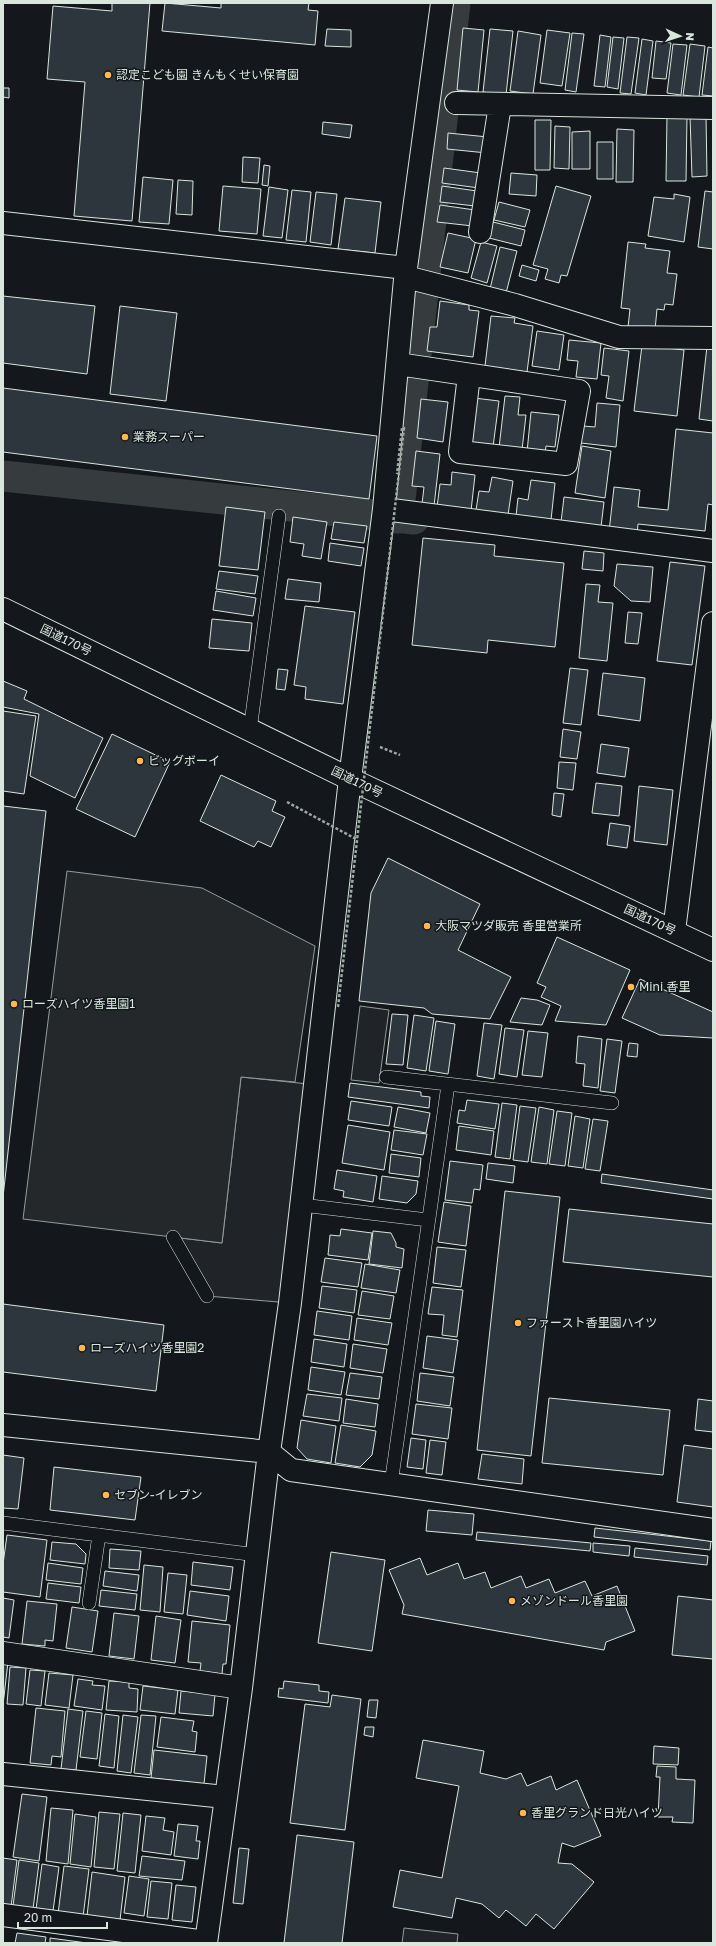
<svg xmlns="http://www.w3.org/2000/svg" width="716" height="1946" font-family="'Golos Text','Noto Sans JP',sans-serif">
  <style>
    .green { fill: #202428; stroke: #939e99 }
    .parking { fill: #24282b; stroke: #939e99 }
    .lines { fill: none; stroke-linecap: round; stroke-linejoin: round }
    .canal { stroke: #363b3e; stroke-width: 31 }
    .building { fill: #2c363c; stroke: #d8e6dc }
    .lane-casing { stroke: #d8e6dc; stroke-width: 14 }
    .street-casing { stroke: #d8e6dc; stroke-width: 24 }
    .highway-casing { stroke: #d8e6dc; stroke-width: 24 }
    .path { stroke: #9da8a2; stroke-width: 2.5; stroke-dasharray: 3 2; stroke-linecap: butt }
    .lane { stroke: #14181c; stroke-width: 13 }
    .street { stroke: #14181c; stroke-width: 22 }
    .highway { stroke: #14181c; stroke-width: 22 }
    .path-bridge { stroke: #9da8a2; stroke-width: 2.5; stroke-dasharray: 3 2; stroke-linecap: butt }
    .poi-dot { fill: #ffb74d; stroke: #14181c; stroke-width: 1.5 }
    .labels { text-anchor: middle; stroke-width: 3; stroke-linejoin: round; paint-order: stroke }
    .poi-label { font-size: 12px; fill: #d8e6dc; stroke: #14181c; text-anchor: start }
    .street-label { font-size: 12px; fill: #d8e6dc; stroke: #14181c }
  </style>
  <rect width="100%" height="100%" fill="#14181c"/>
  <!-- green -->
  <path class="green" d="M360,1006l29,4 -10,73 -28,-3z
    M241,1077l77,8 -28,218 -83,-7 -34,-59 49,6z
    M404,1928l54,6 -1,9h-55z"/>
  <!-- parking -->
  <path class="parking" d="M67,871l135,17 113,58 -20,136 -54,-5 -19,166 -199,-24z"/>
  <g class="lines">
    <!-- canal -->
    <path class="canal" d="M3,476l411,43
      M398,518l57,-515"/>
  </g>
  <!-- building -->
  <path class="building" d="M112,3h38l-18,218 -58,-5 11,-134 -38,-3 6,-73 59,5z
    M165,3l56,5v-5h88l-1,7 10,1 -3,34 -153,-14z
    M463,28l21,2 -6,62 -21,-2z
    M327,29l24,1v17l-26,-1z
    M490,29l23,2 -7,64 -23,-3z
    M547,30l23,3 -8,53 -22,-3z
    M518,31l23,4 -8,59 -23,-3z
    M572,33l12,1 -8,58 -11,-2z
    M600,35l11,2 -6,50 -11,-1z
    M613,37l11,1 -6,51 -11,-2z
    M627,37l12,1 -8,56 -11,-1z
    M642,39l11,2 -7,54 -11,-2z
    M656,41l15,2 -5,36 -14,-1z
    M673,44l14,1 -6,50 -14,-2z
    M690,44l15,2 -6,51 -16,-2z
    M708,47l5,1v48l-11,-1z
    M3,88h6v10l-6,-1z
    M667,115h20l-1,66h-20z
    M706,115l1,61 -15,1 -2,-61z
    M535,120h16l-1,50h-15z
    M323,122l29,3 -2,13 -28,-4z
    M555,126l15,1 -1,42 -15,-1z
    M617,129l17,1 -1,52h-17z
    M590,131v38h-18v-37z
    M448,133l40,4 -1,16 -40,-4z
    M597,142h16v37h-16z
    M243,157l17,1 -2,25 -16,-1z
    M264,165l6,1 -2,20 -6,-1z
    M444,168l37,5 -2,15 -37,-5z
    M511,173l26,2 -1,21 -27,-2z
    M143,177l30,3 -4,44 -30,-2z
    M178,180l15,1 -1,34 -16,-1z
    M223,186l38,3 -4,45 -38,-3z
    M442,186l35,5 -2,15 -35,-4z
    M556,186l35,10 -24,80 -6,-1 -2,8 -14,-4 3,-10 -15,-4z
    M269,187l19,3 -6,48 -19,-2z
    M292,190l19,2 -5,50 -20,-2z
    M705,191l8,1v57l-15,-2z
    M316,192l21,2 -6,51 -21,-3z
    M674,194l16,3 -6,45 -36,-6 6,-39 20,2z
    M345,198l36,4 -6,51 -37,-4z
    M499,202l31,8 -5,17 -31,-7z
    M440,205l35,5 -2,16 -36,-4z
    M493,222l32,8 -4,16 -32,-8z
    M448,233l28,6 -8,34 -28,-6z
    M481,242l16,4 -10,37 -16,-5z
    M628,242l18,2 -1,4 25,3 -3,22 10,1 -4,31 -8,-1 -1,6 -7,-1 -2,21 -27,-3 2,-18 -9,-1z
    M500,247l17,4 -11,42 -16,-4z
    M522,265l17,5 -3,11 -17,-5z
    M3,296l92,10 -8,68 -84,-11z
    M440,301l29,4v5l10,1 -6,46 -46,-6 3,-24h7z
    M120,306l57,7 -11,88 -56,-7z
    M491,316l24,2 -1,5 19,3 -6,46 -42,-6z
    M537,331l27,4 -5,35 -27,-4z
    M569,340l32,3 -4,36 -21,-2 2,-16 -11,-1z
    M642,345l42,5 -7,66 -43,-5z
    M707,346l6,1v74l-14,-2z
    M604,348l25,3 -6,50 -17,-3 3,-22 -8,-1z
    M3,388l374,48 -8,63 -366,-47z
    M505,396l15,1 -2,18h8l-4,35 -23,-2z
    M474,398l25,3 -6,46 -25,-3z
    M421,399l27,3 -5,40 -26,-4z
    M597,403l23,2 -4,42 -35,-4 2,-17 12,1z
    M531,412l28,3 -4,32 -9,-1 -1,8 -18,-2z
    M676,429l37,4v72l-5,-1 -3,27 -67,-7 -1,11 -28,-3 5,-45 26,3 -2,17 30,3z
    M582,446l29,5 -6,47 -30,-5z
    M416,451l24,3 -6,52 -12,-2 2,-17 -12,-1z
    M452,472l23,3 -4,36 -34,-4 3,-23 11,1z
    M492,477l21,4 -5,34 -32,-5 3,-19 10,1z
    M531,480l24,3 -4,37 -35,-4 2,-18 10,2z
    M564,497l40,5 -3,25 -40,-5z
    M226,507l39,5 -7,58 -39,-4z
    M293,517l34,5 -6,37 -19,-3 2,-12 -14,-2z
    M334,522l33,4 -3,17 -33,-4z
    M423,538l72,7 -1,11 70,7 -9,84 -67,-7 -1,13 -75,-8z
    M330,543l34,5 -3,18 -33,-5z
    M584,551l20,2 -1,18 -21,-2z
    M670,562l35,4 -13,99 -35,-4z
    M617,564l36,3 -3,35 -19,-1 -17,-15z
    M219,571l39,5 -3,18 -39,-5z
    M288,579l33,4 -2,19 -34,-3z
    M586,584l14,1 -2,17 15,1 -6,58 -28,-3z
    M216,591l40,7 -3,18 -40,-6z
    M305,606l50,6 -12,92 -38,-5 1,-12 -12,-2z
    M628,612l14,1 -4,31 -13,-1z
    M212,619l40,4 -3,28 -40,-3z
    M570,668l18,2 -7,55 -18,-2z
    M278,669l10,1 -3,20 -9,-1z
    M603,673l42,5 -5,43 -42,-6z
    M3,681l24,10 -3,8 79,39 -28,60 -45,-22 9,-62 -36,-7z
    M3,711l33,5 -12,78 -21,-3z
    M563,729l18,3 -4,27 -17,-2z
    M112,734l58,28 -35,75 -59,-28z
    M601,744l28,4 -4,29 -28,-4z
    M559,762l17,1 -3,27 -16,-2z
    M221,775l55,26 -4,10 13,6 -14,30 -13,-6 -4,6 -54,-26z
    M596,783l26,3 -3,30 -27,-3z
    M639,786l34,4 -6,55 -33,-4z
    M554,793l10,1 -3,23 -9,-2z
    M3,806l43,5 -43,386z
    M610,823l20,3 -3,22 -20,-3z
    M388,858l92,46 -22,46 53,27 -21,42 -58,-5 -8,-6 -65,-7 12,-108z
    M557,937l73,33 -24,55 -51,-4 6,-15 -20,-9 5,-10 -9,-4z
    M640,979l73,33v26l-53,-3 -38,-17z
    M521,998l16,2 13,5 -8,20 -32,-3z
    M392,1014l16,1 -5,50 -17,-1z
    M414,1015l20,3 -8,53 -19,-3z
    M436,1021l19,3 -7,50 -19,-3z
    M484,1023l18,2 -8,54 -17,-3z
    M505,1028l19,2 -7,47 -18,-3z
    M528,1031l20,2 -6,44 -20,-2z
    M578,1036l24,3 -4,49 -15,-2 2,-22 -9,-1z
    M607,1039l15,2 -7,52 -15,-2z
    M629,1043l9,1 -1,13 -10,-1z
    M350,1083l71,9v4l9,1 -1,11 -81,-11z
    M467,1100l32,4 -4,25 -38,-6 2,-13 6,1z
    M351,1101l41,6 -3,19 -41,-6z
    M502,1103l15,2 -7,54 -15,-2z
    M520,1106l16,2 -8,54 -15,-2z
    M398,1107l32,6 -4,20 -32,-6z
    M539,1107l15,3 -7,54 -16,-2z
    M557,1111l15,2 -7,53 -16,-2z
    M575,1116l15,3 -7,49 -15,-2z
    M593,1119l15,2 -8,50 -15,-2z
    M348,1125l42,7 -6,38 -42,-7z
    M459,1126l35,5 -3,24 -35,-5z
    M394,1130l33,4 -4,21 -32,-5z
    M391,1154l30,4 -2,19 -30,-4z
    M450,1161l33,4 -3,25 -6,-1 -2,14 -27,-3z
    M488,1163l27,3 -2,17 -27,-4z
    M337,1170l40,6 -4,26 -30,-5 1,-6 -10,-2z
    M602,1174l111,16v9l-112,-16z
    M382,1176l36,5 -2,13 -9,9 -28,-4z
    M505,1191l55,6 -29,259 -54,-6z
    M444,1202l27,4 -5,40 -28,-4z
    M569,1209l144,15v53l-150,-15z
    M341,1229l31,4 -4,27 -40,-5 2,-20 10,1z
    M373,1231l18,2 5,10v4l8,2 -2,19 -33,-4z
    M437,1247l29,3 -5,37 -28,-4z
    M325,1258l37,5 -4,24 -37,-5z
    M365,1264l35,6 -4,23 -35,-5z
    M322,1286l35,4 -3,23 -35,-5z
    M432,1287l31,3 -6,47 -15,-2 2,-20 -16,-1z
    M362,1291l32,5 -4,23 -32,-4z
    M3,1304l161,21 -8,66 -153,-19z
    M317,1311l35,5 -3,24 -35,-5z
    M357,1318l35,5 -4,22 -34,-5z
    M427,1336l31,4 -5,33 -30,-5z
    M314,1339l33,5 -3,23 -33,-5z
    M353,1344l34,5 -4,24 -33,-5z
    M311,1367l34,5 -4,23 -33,-5z
    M350,1373l32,4 -3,22 -33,-4z
    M420,1373l34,4 -4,29 -33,-5z
    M307,1394l35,4 -3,23 -36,-5z
    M549,1398l121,12 -7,65 -121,-12z
    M346,1399l32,5 -3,23 -32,-4z
    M698,1399l15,2v31l-18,-2z
    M416,1404l36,4 -4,31 -36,-5z
    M301,1420l35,6 -5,37 -24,-4 -10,-11z
    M341,1425l35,6 -4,24 -12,12 -25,-4z
    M411,1438l15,2 -3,29 -16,-2z
    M430,1440l16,2 -4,33 -16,-2z
    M684,1445l29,4v58l-36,-5z
    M482,1454l42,5 -2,25 -44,-5z
    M3,1455l21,3 -6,51 -15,-1z
    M54,1467l87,10 -6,43 -85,-10z
    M428,1510l46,4 -2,21 -46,-4z
    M595,1528l116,13 -1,9 -116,-13z
    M477,1532l114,11 -1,8 -114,-11z
    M7,1535l40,5 -7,57 -37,-5v-28z
    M52,1542l24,2 10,10 -1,10 -35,-4z
    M593,1543l37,3 -1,10 -36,-4z
    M635,1548l73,8 -1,9 -73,-8z
    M110,1549l31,2 -2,19 -30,-2z
    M331,1552l54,8 -13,91 -54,-8z
    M420,1558l7,17 31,-12 6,16 21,-7 6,16 30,-12 5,12 23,-9 6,14 30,-12 7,15 25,-10 18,45 -29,11 -2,8 -202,-36 2,-9 -15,-35z
    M193,1562l40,5 -3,23 -39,-5z
    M48,1563l35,5 -2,16 -35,-4z
    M144,1565l19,2 -3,45 -20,-2z
    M105,1571l34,4 -2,16 -34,-5z
    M168,1573l19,2 -4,39 -19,-2z
    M48,1583l33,4 -2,16 -33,-4z
    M101,1590l36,4 -2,16 -36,-4z
    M190,1591l39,5 -3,25 -39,-6z
    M678,1596l35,4v59l-41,-4z
    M3,1598l11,2 -5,38 -6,-1z
    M27,1601l30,3 -4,37 -8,-1v6l-23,-2z
    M72,1607l26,4 -6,41 -26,-4z
    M114,1613l25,3 -5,43 -25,-3z
    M156,1616l25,4 -6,43 -24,-3z
    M192,1621l38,4 -4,39h-3l-1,10 -22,-3 1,-8 -13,-1z
    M3,1662h5l-5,43z
    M10,1667l16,1 -3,37 -16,-1z
    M30,1670l15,1 -4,35 -15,-2z
    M49,1673l24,2 -4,33 -24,-3z
    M78,1679l15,2 -1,4 13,1 -3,24 -28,-4z
    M109,1681l20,1v6l9,1 -1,23 -31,-2z
    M284,1681l35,4v6l10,1 -1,11 -50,-6 1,-9 4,1z
    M143,1686l35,4 -3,24 -35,-4z
    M181,1691l34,3 -2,22 -34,-3z
    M332,1695l29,4 -16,131 -55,-7 15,-119 25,3z
    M369,1700h9l-2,18 -9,-1z
    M36,1708l29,3 -4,46 -9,-1 -1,9 -21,-2z
    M68,1709l15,2 -7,59 -15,-1z
    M86,1711l16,2 -5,46 -17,-2z
    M105,1714l14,2 -5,52 -15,-2z
    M123,1715l15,2 -7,56 -14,-2z
    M141,1715l15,1 -6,59 -16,-2z
    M161,1717l33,4 -2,10 5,1 -2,20 -38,-5z
    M365,1727h9l-1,10 -9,-2z
    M423,1740l61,11 -4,22 26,6 15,-6 6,13 24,-10 5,14 21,-10 24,56 -27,11 -12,-4 -4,20 14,1 22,18 -40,47 -18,-15 -10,12 -20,-16 -7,8 -17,-14 -26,-6 -4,20 -59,-11 7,-37 42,8 17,-92 -43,-8z
    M654,1746l25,2 -1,17 -25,-1z
    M154,1750l53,6 -3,28 -53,-6z
    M657,1766l19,1v12l19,1 -2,43 -21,-1 1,-5h-15l2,-40h-4z
    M22,1794l25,3 -8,64 -26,-4z
    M51,1808l22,2 -5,54 -22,-3z
    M99,1812l21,2 -6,55 -20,-2z
    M123,1813l18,2 -6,58 -18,-2z
    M75,1814l21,3 -5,50 -21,-3z
    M146,1816l19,2 -2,12 11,2 -3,23 -29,-4z
    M178,1824l20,2 -2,15h4l-2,18 -24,-3z
    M297,1835l57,7 -12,101h-58z
    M239,1848l10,1 -6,55 -10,-1z
    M142,1856l43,5 -3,19 -43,-4z
    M3,1858l14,2 -6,47 -8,-1z
    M19,1860l20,3 -6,46 -20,-3z
    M42,1864l17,3 -6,44 -17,-2z
    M64,1866l25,3 -6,48 -25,-3z
    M92,1872l33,5 -5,43 -33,-4z
    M129,1876l20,3 -5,37 -20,-3z
    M151,1881l21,2 -4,36 -21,-2z
    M176,1885l20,2 -4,35 -20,-2z
    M17,1933l29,4 -1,6h-30z
    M50,1938l37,5h-37z"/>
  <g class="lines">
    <!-- lane casing -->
    <g class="lane-casing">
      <path id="lane" d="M250,730l29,-214
        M386,1077l226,26
        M302,1205l126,15
        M173,1237l34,59
        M391,1484l57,-399
        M3,1523l254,32
        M89,1603l10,-68"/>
    </g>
    <!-- street casing -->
    <g class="street-casing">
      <path id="street" d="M456,103l257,5
        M3,223l403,45
        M480,232l20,-127
        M406,277l109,28 104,32 94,1
        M398,364l181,27 -13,73 -106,-12 9,-77
        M384,509l329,42
        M674,931l39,-308
        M3,1425l266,27 22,18 422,60
        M3,1653l238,35
        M3,1774l222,23
        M3,1915l203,27
        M206,1943l35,-255 28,-236 21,-149 60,-524 34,-270 22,-241 36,-265"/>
    </g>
    <!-- highway casing -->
    <g class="highway-casing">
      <path id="highway" d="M3,609l347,170 363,171"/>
    </g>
    <!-- path -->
    <path class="path" d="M380,747l20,8"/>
    <!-- lane -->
    <use href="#lane" class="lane"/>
    <!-- street -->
    <use href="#street" class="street"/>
    <!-- highway -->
    <use href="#highway" class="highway"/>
    <!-- path-bridge -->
    <path class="path-bridge" d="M287,802l69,37
      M338,1007l66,-579h-2l-5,46"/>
  </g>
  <!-- markers -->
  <g class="poi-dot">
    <circle cx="108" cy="75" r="4"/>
    <circle cx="125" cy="437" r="4"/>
    <circle cx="140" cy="761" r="4"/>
    <circle cx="427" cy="926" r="4"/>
    <circle cx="631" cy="987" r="4"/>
    <circle cx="14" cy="1004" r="4"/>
    <circle cx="518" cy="1323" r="4"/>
    <circle cx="82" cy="1348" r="4"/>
    <circle cx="106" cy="1495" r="4"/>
    <circle cx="512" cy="1601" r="4"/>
    <circle cx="523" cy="1813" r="4"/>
  </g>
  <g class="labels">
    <!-- poi labels -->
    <g class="poi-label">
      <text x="116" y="79">認定こども園 きんもくせい保育園</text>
      <text x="133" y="441">業務スーパー</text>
      <text x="148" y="765">ビッグボーイ</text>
      <text x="435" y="930">大阪マツダ販売 香里営業所</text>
      <text x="639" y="991">Mini 香里</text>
      <text x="22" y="1008">ローズハイツ香里園1</text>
      <text x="526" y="1327">ファースト香里園ハイツ</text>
      <text x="90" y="1352">ローズハイツ香里園2</text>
      <text x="114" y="1499">セブン-イレブン</text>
      <text x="520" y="1605">メゾンドール香里園</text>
      <text x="531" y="1817">香里グランド日光ハイツ</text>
    </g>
    <!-- street labels -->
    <g class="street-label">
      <text transform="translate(66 640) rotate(26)" y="4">国道170号</text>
      <text transform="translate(357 782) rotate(26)" y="4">国道170号</text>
      <text transform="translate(650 920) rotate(25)" y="4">国道170号</text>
    </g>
  </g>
  <!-- border -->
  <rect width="716" height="1946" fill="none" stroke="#d8e6dc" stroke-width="8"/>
  <!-- north arrow -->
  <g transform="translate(680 36) rotate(93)" stroke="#14181c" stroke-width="3" paint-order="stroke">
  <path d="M0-3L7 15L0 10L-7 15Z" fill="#d8e6dc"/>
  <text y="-6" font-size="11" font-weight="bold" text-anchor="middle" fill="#d8e6dc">N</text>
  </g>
  <!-- scale -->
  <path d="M18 1922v6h89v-6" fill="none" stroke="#d8e6dc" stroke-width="2"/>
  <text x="24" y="1922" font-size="12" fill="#d8e6dc" stroke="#14181c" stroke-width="3" paint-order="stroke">20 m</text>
</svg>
